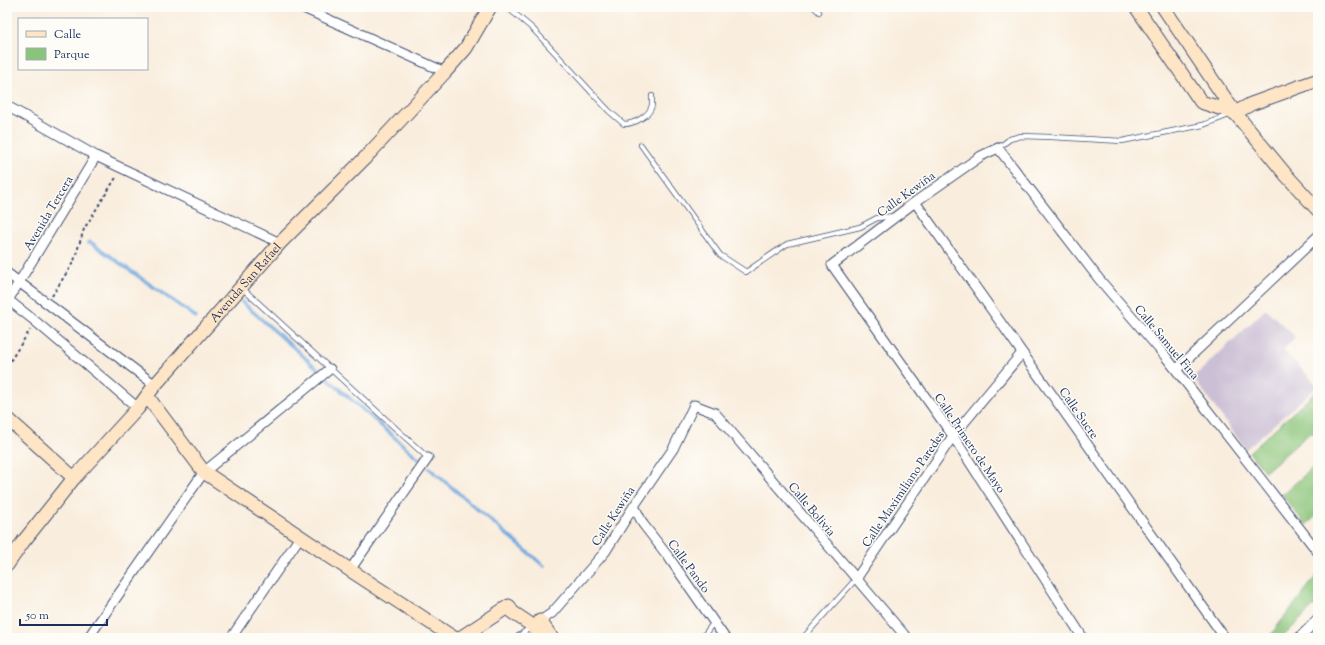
<svg xmlns="http://www.w3.org/2000/svg" width="1325" height="645" font-family="'Sorts Mill Goudy',serif">
  <style>
    .industrial { fill: #cbbfd5 }
    .green { fill: #8ac478; stroke: #527a6b }
    .lines { fill: none; stroke-linecap: round; stroke-linejoin: round }
    .stream { stroke: #6fa9df; stroke-width: 3.5 }
    .lane-casing { stroke: #3c4c71; stroke-width: 6 }
    .street-casing { stroke: #3c4c71; stroke-width: 11 }
    .secondary-casing { stroke: #3c4c71; stroke-width: 15 }
    .path { stroke: #3c4c71; stroke-width: 2; stroke-dasharray: 3 3; stroke-linecap: butt }
    .lane { stroke: #fff; stroke-width: 4.5 }
    .street { stroke: #fff; stroke-width: 9 }
    .secondary { stroke: #fee5c5; stroke-width: 13 }
    .labels { text-anchor: middle; stroke-width: 3; stroke-linejoin: round; paint-order: stroke }
    .street-label { font-size: 12px; fill: #1b2f5e; stroke: #fdfcf7 }
  </style>
  <rect width="100%" height="100%" fill="#fdfcf7"/>
  <filter id="ink" filterUnits="userSpaceOnUse"><feTurbulence type="fractalNoise" baseFrequency=".025" numOctaves="2"/><feDisplacementMap in="SourceGraphic" scale="8" xChannelSelector="R" yChannelSelector="G"/><feConvolveMatrix kernelMatrix="1 2 1 2 8 2 1 2 1" color-interpolation-filters="sRGB"/></filter>
  <filter id="wash" filterUnits="userSpaceOnUse"><feTurbulence type="fractalNoise" baseFrequency=".012" numOctaves="4" result="noise"/><feDisplacementMap in="SourceGraphic" scale="16" xChannelSelector="R" yChannelSelector="G"/><feGaussianBlur stdDeviation="0.9" result="paint"/><feColorMatrix in="noise" values="0 0 0 0 0 0 0 0 0 0 0 0 0 0 0 0 0 1.4 0 .05"/><feComposite in="paint" operator="in"/></filter>
  <g filter="url(#wash)">
    <rect width="100%" height="100%" fill="#f9eddd"/>
    <!-- industrial -->
    <path class="industrial" d="M1266,309l29,28 -12,13 35,36 -72,63 -53,-71z"/>
    <!-- green -->
    <path class="green" d="M1317,391l1,44 -7,-3 -46,40 -16,-20z
      M1318,463v51l-12,11 -24,-30z
      M1318,574v28l-36,36h-14z"/>
    <g class="lines">
      <!-- stream -->
      <path class="stream" d="M88,243l2,-1 106,75
        M242,302l77,68
        M328,379l91,80
        M429,468l115,98"/>
    </g>
  </g>
  <g filter="url(#ink)">
    <g class="lines">
      <!-- lane casing -->
      <g class="lane-casing">
        <path id="lane" d="M507,7l26,22 76,82 15,13c10,0 26,-8 28,-19 0,-3 0,-7 0,-9
          M814,7l5,5
          M641,145l79,110 26,17 41,-28 73,-17 17,-9 17,-2
          M998,148l12,-9 11,-3 30,1 71,4 81,-16 26,-10
          M242,288l186,170
          M516,638l15,-11
          M702,638l12,-16
          M803,638l53,-59"/>
      </g>
      <!-- street casing -->
      <g class="street-casing">
        <path id="street" d="M301,7l144,65
          M7,106l89,50 184,87
          M915,202l310,436
          M7,273l148,112
          M7,299l28,22 103,87
          M7,302l89,-146
          M1176,370l142,-134
          M634,506l9,18 27,35 55,79
          M350,570l78,-112
          M856,579l97,-143 69,-83
          M536,624l16,-11 53,-61 29,-46 39,-57 21,-44 21,8 192,225
          M88,638l116,-166 126,-103
          M231,638l69,-101
          M1083,638l-130,-202 -121,-171 83,-63 66,-46 17,-8 101,131 67,78 152,195
          M1299,638l19,-19"/>
      </g>
      <!-- secondary casing -->
      <g class="secondary-casing">
        <g id="secondary">
          <path d="M1136,7l65,95 34,11"/>
          <path d="M1163,7l72,106 51,62 32,35"/>
          <path d="M1235,113l16,-9 67,-24"/>
          <path d="M147,396l57,76 146,98 104,68"/>
          <path d="M7,418l67,60"/>
          <path id="s1" d="M7,565l16,-23 51,-64 64,-70 17,-23 125,-142 85,-85 80,-86 21,-24 24,-41"/>
          <path d="M540,621l12,17"/>
          <path d="M460,638l49,-32 3,6 21,14 8,12"/>
        </g>
      </g>
      <!-- path -->
      <path class="path" d="M52,296l22,-35 10,-32 33,-53
        M7,366l23,-36"/>
      <!-- lane -->
      <use href="#lane" class="lane"/>
      <!-- street -->
      <use href="#street" class="street"/>
      <!-- secondary -->
      <use href="#secondary" class="secondary"/>
    </g>
  </g>
  <g class="labels">
    <!-- street labels -->
    <g class="street-label">
      <text transform="translate(906 194) rotate(-36)" y="4">Calle Kewiña</text>
      <text transform="translate(48 213) rotate(-59)" y="4">Avenida Tercera</text>
      <text dy="4" stroke="none"><textPath href="#s1" startOffset="370">Avenida San Rafael</textPath></text>
      <text transform="translate(1167 342) rotate(50)" y="4">Calle Samuel Fina</text>
      <text transform="translate(1079 413) rotate(55)" y="4">Calle Sucre</text>
      <text transform="translate(970 443) rotate(56)" y="4">Calle Primero de Mayo</text>
      <text transform="translate(903 489) rotate(-56)" y="4">Calle Maximiliano Paredes</text>
      <text transform="translate(812 509) rotate(50)" y="4">Calle Bolivia</text>
      <text transform="translate(613 516) rotate(-57)" y="4">Calle Kewiña</text>
      <text transform="translate(689 566) rotate(54)" y="4">Calle Pando</text>
    </g>
  </g>
  <!-- margin -->
  <rect width="1325" height="645" fill="none" stroke="#fdfcf7" stroke-width="24"/>
  <!-- legend -->
  <rect x="18" y="18" width="130" height="52" fill="#fdfcf7" stroke="#a3aaba"/>
  <rect x="26" y="31" width="20" height="6" fill="#fee5c5" stroke="#a3aaba"/>
  <text x="54" y="38" font-size="12" fill="#1b2f5e">Calle</text>
  <rect x="26" y="48" width="20" height="12" fill="#8ac478" stroke="#a3aaba"/>
  <text x="54" y="58" font-size="12" fill="#1b2f5e">Parque</text>
  <!-- scale -->
  <path d="M20 619v6h87v-6" fill="none" stroke="#1b2f5e" stroke-width="2"/>
  <text x="26" y="619" font-size="12" fill="#1b2f5e" stroke="#fdfcf7" stroke-width="3" paint-order="stroke">50 m</text>
</svg>
